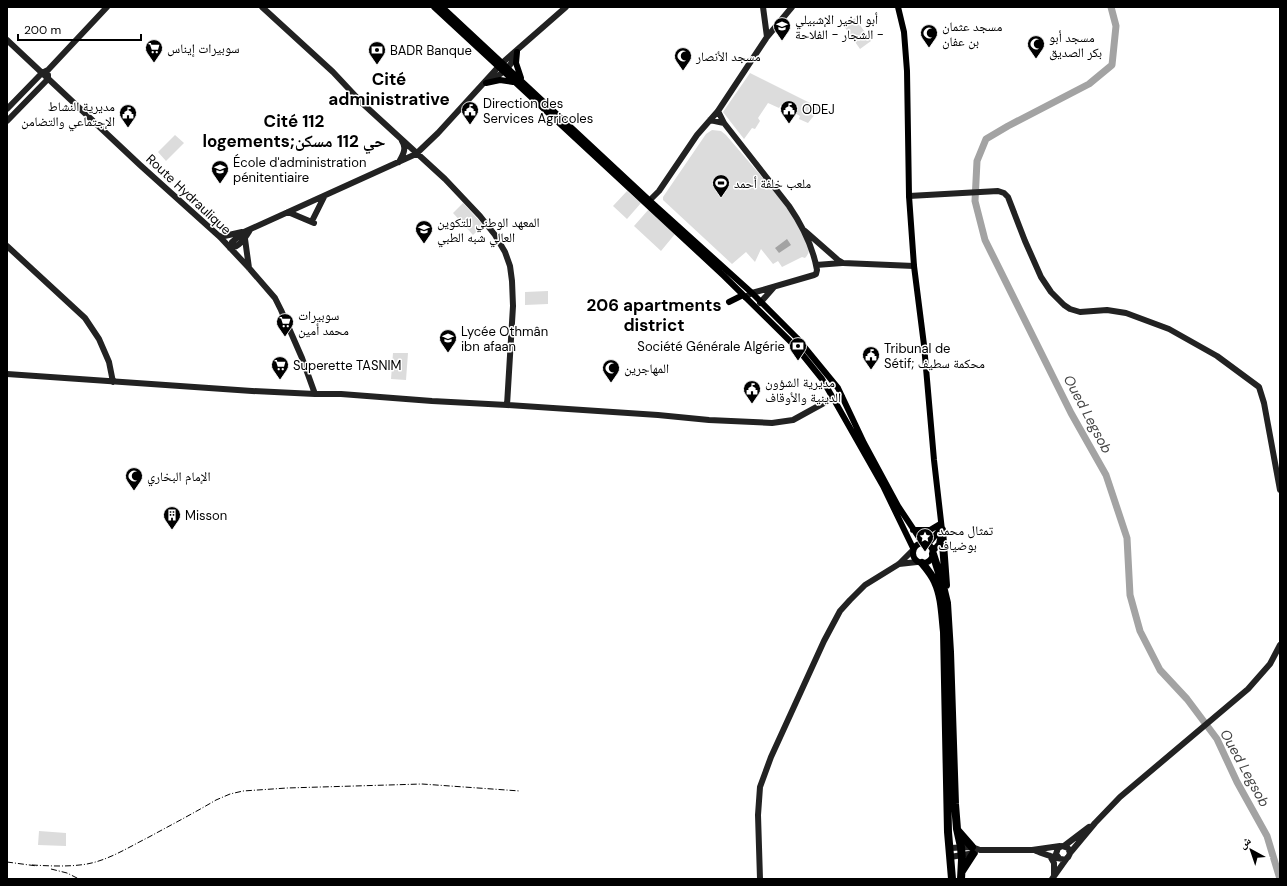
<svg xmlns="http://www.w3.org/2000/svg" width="1287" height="886" font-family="'DM Sans','Noto Naskh Arabic',sans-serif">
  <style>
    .garden { fill: #dcdcdc }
    .water { fill: #a3a3a3 }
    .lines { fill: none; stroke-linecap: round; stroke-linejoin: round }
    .river { stroke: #a3a3a3; stroke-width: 7 }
    .secondary { stroke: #222; stroke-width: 6 }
    .primary { stroke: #000; stroke-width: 6 }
    .highway { stroke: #000; stroke-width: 8 }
    .rail { stroke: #000; stroke-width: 1; stroke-dasharray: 6 2 1 2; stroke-linecap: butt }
    .labels { text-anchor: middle; stroke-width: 3; stroke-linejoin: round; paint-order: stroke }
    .poi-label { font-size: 13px; fill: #000; stroke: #fff; text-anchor: start }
    .street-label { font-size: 13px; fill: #000; stroke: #fff }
    .water-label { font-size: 14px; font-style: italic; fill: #444; stroke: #fff }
    .district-label { font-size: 17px; font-weight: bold; fill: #000; stroke: #fff }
  </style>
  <rect width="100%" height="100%" fill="#fff"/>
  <!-- garden -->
  <path class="garden" d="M855,18l16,23 -11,8 -16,-23z
    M750,73l70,35 -12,15 -9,-4 1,-3 -19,-11 -2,3 -11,-5 -10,15 2,3 -5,8 -3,-1 -8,11 -21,-27z
    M712,130l9,1 5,4 70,82c4,8 12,23 13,32 0,4 -2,7 -4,9l-3,-1 -20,10 -4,-6 -5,3 -12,-15 -6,13 -9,-10 -14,12 -69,-64v-3l43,-63z
    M175,135l9,8 -18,18 -8,-9z
    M627,191l14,12 -14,16 -14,-13z
    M463,203l20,22 -10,10 -20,-22z
    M649,209l26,25 -14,17 -27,-25z
    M548,291v13l-23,1v-13z
    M393,353h15l-2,27 -15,-1z
    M39,831l27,2v13l-28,-1z"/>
  <!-- water -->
  <path class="water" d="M787,239l4,6 -12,8 -4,-5z"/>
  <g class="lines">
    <!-- river -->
    <path class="river" d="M1111,7l5,19 -4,39 -23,19 -81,42 -22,13 -9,22 -2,40 10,39 86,173 35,62 21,63 3,57 10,36 20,39 27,29 30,40 20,43 30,54 13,43"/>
    <!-- secondary -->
    <path class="secondary" d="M262,7l71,65 29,31 83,76 35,37 15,19 10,17 5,14 2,15 1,25 -6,99
      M763,7l4,30
      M7,40l133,125 80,72 29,31 26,30 6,12 21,48 13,36
      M488,82c12,-7 23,-14 28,-28
      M7,109l35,-36 6,-3 59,-63
      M718,111l6,12 65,83c13,19 24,41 28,64l-1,4 -2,1 -62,18 -7,4
      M710,120l14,3
      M7,121l41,-42v-4
      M399,162c4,-7 8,-14 3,-21
      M909,196l89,-5 6,2 4,4 17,44 16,36 10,15 13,13 6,4 10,3 27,-2 19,3 43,16 48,27 42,31 5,16 16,87
      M647,203l12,-12 38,-56 21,-24 49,-74 25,-30
      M288,212l26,11
      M312,221l12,-24
      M250,230c-5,8 -10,17 -20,18l2,-6 12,-10 172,-78 22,-21 63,-69 65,-57
      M805,231l33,29 5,3 71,3
      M220,237l22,-5
      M245,239l4,29
      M7,246l78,72 14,21 10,23 4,20
      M816,265l26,-2
      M760,303l14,-16
      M7,374l245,17 63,3h26l91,7 75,4 151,10 51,5 63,3 21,-3 40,-22 9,-1
      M899,564l18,-2
      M1064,846l25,-19
      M950,848l22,-1 8,3h52l28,-4
      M1036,851c6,2 26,10 30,8 3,-2 3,-3 4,-6l-2,-5 -6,-2 -4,2 -2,6 3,4
      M1070,853l25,-30 25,-26 128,-108 22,-25 10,-19
      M1050,856l4,7v12
      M950,857l25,-4
      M760,879l-2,-64 2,-28 11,-30 53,-116 16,-30 10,-11 15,-15 34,-21 13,-13
      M1052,879l15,-21"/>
    <!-- primary -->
    <path class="primary" d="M434,7l290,269 73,72 25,31 11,19 50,88 30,62
      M442,7l208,194 102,92 45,45 41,50 26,55 34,63 24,36
      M898,7l6,25 3,39 2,125 5,70 10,79 10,115 8,70 -3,14 -6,7
      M517,52l-1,11 5,15
      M486,83l14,-3 13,2
      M729,302l14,-7
      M913,530h17l10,-6
      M913 553a10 10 0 1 1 20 0a10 10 0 1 1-20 0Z
      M928,544l11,-13v-6"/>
    <!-- highway -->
    <path class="highway" d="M942,530l4,55
      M933,554l9,28 5,21 3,49 5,152 2,25 4,18 1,13 -1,19
      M922,563c5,6 10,12 13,19 7,15 7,33 9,50l4,200 4,47
      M958,831l14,16
      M962,871l11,-17"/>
    <!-- rail -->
    <path class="rail" d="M7,862l30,4
      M32,865c18,1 37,2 55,-1 22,-4 42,-17 62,-27 22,-12 45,-24 67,-37l14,-6 13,-3 44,-3 135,-4 98,7
      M51,869l16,4 12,6"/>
  </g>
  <!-- icons -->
  <defs>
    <g id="school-pin" transform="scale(0.9)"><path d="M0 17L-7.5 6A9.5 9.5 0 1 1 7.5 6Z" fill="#000" stroke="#fff"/><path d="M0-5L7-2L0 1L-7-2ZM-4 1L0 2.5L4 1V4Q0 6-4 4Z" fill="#fff"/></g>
    <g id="mosque-pin" transform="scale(0.9)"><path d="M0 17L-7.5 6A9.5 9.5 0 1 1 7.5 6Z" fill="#000" stroke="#fff"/><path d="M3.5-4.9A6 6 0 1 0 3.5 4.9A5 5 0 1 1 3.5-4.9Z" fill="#fff"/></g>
    <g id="supermarket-pin" transform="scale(0.9)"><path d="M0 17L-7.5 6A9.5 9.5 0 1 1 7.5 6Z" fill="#000" stroke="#fff"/><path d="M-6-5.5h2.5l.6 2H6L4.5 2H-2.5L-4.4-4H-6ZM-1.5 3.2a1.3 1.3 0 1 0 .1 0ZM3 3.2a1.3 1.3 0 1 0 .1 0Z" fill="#fff"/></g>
    <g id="bank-pin" transform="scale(0.9)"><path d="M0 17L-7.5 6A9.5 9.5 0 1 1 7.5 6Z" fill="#000" stroke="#fff"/><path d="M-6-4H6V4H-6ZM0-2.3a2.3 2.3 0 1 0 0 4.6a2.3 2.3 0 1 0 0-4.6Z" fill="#fff"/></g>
    <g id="civic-pin" transform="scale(0.9)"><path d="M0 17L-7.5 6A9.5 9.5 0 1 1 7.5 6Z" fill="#000" stroke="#fff"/><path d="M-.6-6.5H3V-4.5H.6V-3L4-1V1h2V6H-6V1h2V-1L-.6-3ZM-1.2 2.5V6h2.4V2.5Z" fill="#fff"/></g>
    <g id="stadium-pin" transform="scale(0.9)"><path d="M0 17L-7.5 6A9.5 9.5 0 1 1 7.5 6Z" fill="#000" stroke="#fff"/><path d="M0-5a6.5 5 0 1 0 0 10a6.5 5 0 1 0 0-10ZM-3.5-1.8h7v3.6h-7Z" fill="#fff"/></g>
    <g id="university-pin" transform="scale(0.9)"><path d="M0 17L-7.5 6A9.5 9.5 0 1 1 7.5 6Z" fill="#000" stroke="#fff"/><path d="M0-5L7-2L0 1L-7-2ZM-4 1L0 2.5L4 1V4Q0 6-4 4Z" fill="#fff"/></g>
    <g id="building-pin" transform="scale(0.9)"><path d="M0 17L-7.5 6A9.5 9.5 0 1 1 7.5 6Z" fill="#000" stroke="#fff"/><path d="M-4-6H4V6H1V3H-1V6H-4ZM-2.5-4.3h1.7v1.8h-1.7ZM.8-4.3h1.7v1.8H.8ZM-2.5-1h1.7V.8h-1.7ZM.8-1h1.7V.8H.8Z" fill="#fff"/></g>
    <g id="sight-pin" transform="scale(0.9)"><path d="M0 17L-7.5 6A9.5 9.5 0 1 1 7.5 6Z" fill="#000" stroke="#fff"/><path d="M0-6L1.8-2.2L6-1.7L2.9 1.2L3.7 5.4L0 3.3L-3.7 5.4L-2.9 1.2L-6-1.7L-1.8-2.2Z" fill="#fff"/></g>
  </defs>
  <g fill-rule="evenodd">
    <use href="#school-pin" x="782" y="26"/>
    <use href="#mosque-pin" x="929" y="33"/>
    <use href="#mosque-pin" x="1036" y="44"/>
    <use href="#supermarket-pin" x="154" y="48"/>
    <use href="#bank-pin" x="377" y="50"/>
    <use href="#mosque-pin" x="683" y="56"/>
    <use href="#civic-pin" x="789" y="109"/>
    <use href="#civic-pin" x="470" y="110"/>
    <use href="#civic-pin" x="128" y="113"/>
    <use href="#school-pin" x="220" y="169"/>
    <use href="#stadium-pin" x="721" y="183"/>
    <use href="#university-pin" x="424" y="229"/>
    <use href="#supermarket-pin" x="285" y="322"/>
    <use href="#school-pin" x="448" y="338"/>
    <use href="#bank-pin" x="798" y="346"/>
    <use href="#civic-pin" x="871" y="355"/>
    <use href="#supermarket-pin" x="280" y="365"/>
    <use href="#mosque-pin" x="611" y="368"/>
    <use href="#civic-pin" x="752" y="389"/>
    <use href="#mosque-pin" x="134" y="476"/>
    <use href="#building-pin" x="172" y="515"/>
    <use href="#sight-pin" x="925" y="537"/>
  </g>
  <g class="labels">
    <!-- poi labels -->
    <g class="poi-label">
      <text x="795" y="24">أبو الخير الإشبيلي<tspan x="795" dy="15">الشجار - الفلاحة -</tspan></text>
      <text x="942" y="31">مسجد عثمان<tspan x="942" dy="15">بن عفان</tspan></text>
      <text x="1049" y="42">مسجد أبو<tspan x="1049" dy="15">بكر الصديق</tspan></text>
      <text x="167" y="53">سوبيرات إيناس</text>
      <text x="390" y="55">BADR Banque</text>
      <text x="696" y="61">مسجد الأنصار</text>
      <text x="483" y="108">Direction des<tspan x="483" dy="15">Services Agricoles</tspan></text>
      <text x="115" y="111" text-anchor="end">مديرية النشاط<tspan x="115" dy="15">الإجتماعي والتضامن</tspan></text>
      <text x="802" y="114">ODEJ</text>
      <text x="233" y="167">École d'administration<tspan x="233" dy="15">pénitentiaire</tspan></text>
      <text x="734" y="188">ملعب خلفة أحمد</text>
      <text x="437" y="227">المعهد الوطني للتكوين<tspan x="437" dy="15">العالي شبه الطبي</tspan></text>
      <text x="298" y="320">سوبيرات<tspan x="298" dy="15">محمد أمين</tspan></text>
      <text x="461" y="336">Lycée Othmân<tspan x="461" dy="15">ibn afaan</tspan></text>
      <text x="785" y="351" text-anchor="end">Société Générale Algérie</text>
      <text x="884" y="353">Tribunal de<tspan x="884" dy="15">Sétif; محكمة سطيف</tspan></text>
      <text x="293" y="370">Superette TASNIM</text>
      <text x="624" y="373">المهاجرين</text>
      <text x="765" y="387">مديرية الشؤون<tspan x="765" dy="15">الدينية والأوقاف</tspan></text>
      <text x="147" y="481">الإمام البخاري</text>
      <text x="185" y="520">Misson</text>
      <text x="938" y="535">تمثال محمد<tspan x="938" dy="15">بوضياف</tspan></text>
    </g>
    <!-- street labels -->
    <g class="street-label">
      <text transform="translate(189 194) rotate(43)" y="5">Route Hydraulique</text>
    </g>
    <!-- water labels -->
    <g class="water-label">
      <text transform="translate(1088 414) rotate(62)" y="5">Oued Legsob</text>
      <text transform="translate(1245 768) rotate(61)" y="5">Oued Legsob</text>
    </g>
    <!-- district labels -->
    <g class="district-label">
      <text x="389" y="85">Cité<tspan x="389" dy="20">administrative</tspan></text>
      <text x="294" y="127">Cité 112<tspan x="294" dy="20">logements;حي 112 مسكن</tspan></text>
      <text x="654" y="311">206 apartments<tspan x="654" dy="20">district</tspan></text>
    </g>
  </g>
  <!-- border -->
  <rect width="1287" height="886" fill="none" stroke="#000000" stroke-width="16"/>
  <!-- north arrow -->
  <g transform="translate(1251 850) rotate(320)" stroke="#ffffff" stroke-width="3" paint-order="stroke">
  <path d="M0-3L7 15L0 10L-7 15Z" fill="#000000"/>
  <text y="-6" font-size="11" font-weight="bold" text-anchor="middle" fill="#000000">ش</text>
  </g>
  <!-- scale -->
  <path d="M18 34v6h123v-6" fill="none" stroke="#000000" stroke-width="2"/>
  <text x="24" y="34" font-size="12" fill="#000000" stroke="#ffffff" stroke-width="3" paint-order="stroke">200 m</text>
</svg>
